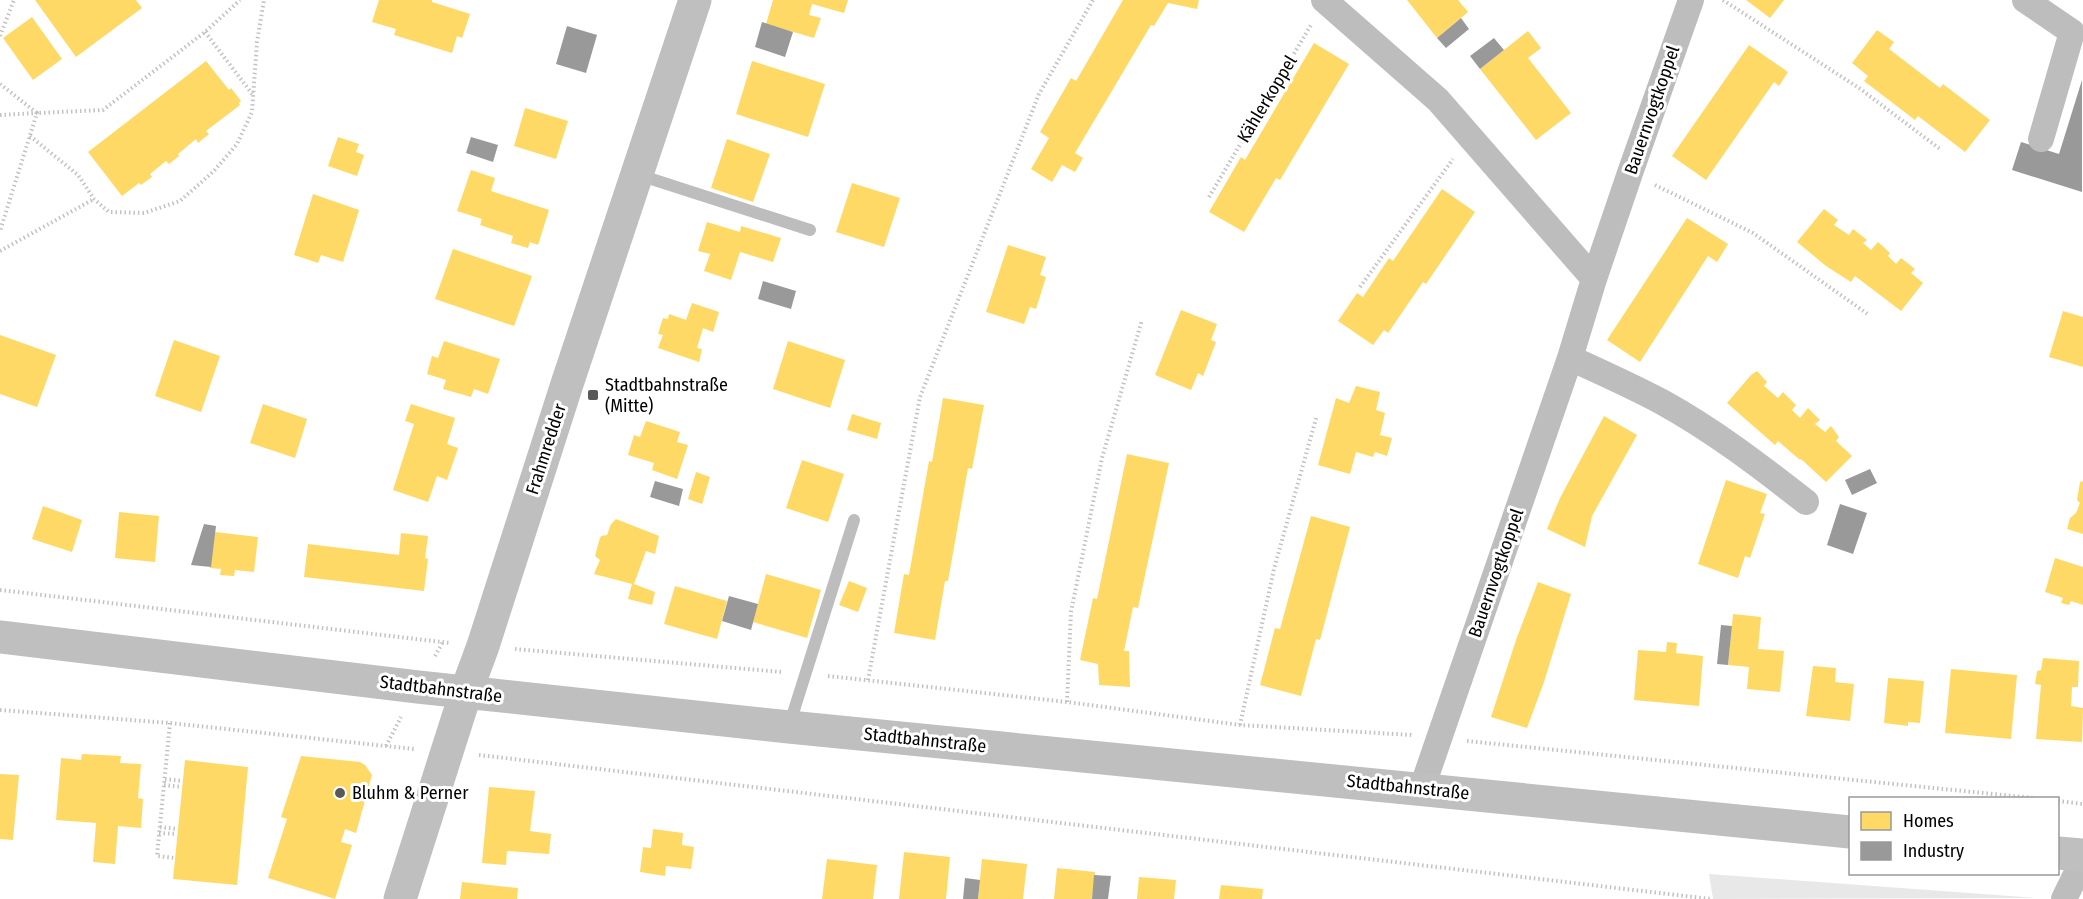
<svg xmlns="http://www.w3.org/2000/svg" width="2083" height="899" font-family="'Fira Sans Condensed',sans-serif">
  <style>
    .green { fill: #e8e8e8 }
    .homes { fill: #ffd966 }
    .industry { fill: #999 }
    .lines { fill: none; stroke-linecap: round; stroke-linejoin: round }
    .path { stroke: #c2c2c2; stroke-width: 4; stroke-dasharray: 1.5 3; stroke-linecap: butt }
    .lane { stroke: #bdbdbd; stroke-width: 12 }
    .street { stroke: #bdbdbd; stroke-width: 26 }
    .secondary { stroke: #bfbfbf; stroke-width: 33 }
    .poi-dot { fill: #595959; stroke: #fff; stroke-width: 2 }
    .labels { text-anchor: middle; stroke-width: 6; stroke-linejoin: round; paint-order: stroke }
    .street-label { font-size: 18px; fill: #000; stroke: #fff }
    .poi-label { font-size: 18px; fill: #000; stroke: #fff; text-anchor: start }
  </style>
  <rect width="100%" height="100%" fill="#fff"/>
  <!-- green -->
  <path class="green" d="M1709,874l327,24 -323,1z"/>
  <!-- homes -->
  <path class="homes" d="M35,0h101l6,8 -66,49z
    M379,0h53v2l38,12 -8,24 -5,-2 -5,17 -58,-18 2,-6 -24,-7z
    M773,0h75l-4,13 -32,-9 -3,11 12,3 -7,20 -48,-14z
    M1123,0h76l-2,9 -29,-6 -14,23 -3,-1 -76,128 8,5 -8,14 -13,-7 -10,17 -21,-13 18,-31 -9,-6 31,-54 5,3z
    M1407,0h51l10,12 -31,26z
    M1746,0h38l-14,18z
    M32,17l30,42 -29,21 -30,-42z
    M1877,30l17,12 -5,7 51,39 3,-4 47,36 -25,32 -47,-36 -3,4 -51,-39 4,-5 -16,-13z
    M1528,31l13,17 -13,10 43,55 -35,27 -56,-71z
    M1314,43l35,21 -69,116 -4,-2 -32,54 -35,-20 32,-55 4,3z
    M1749,45l39,27 -9,14 -5,-4 -68,98 -34,-24z
    M206,61l23,29 2,-2 10,13 -2,2 1,2 -34,26 3,3 -11,9 -2,-4 -18,15 1,2 -10,8 -3,-3 -16,13 2,3 -11,8 -2,-2 -17,13 -34,-44z
    M752,61l73,23 -17,53 -72,-23z
    M525,108l43,13 -12,38 -42,-13z
    M338,137l21,7 -3,8 8,3 -7,21 -29,-10z
    M727,139l43,15 -17,48 -42,-14z
    M471,170l24,8 -4,13 58,19 -11,35 -8,-3 -2,6 -17,-5 2,-7 -33,-11 2,-6 -25,-8z
    M852,183l48,15 -16,49 -48,-15z
    M1442,189l33,23 -49,72 -3,-2 -35,51 -4,-3 -11,15 -35,-24 19,-28 6,4 26,-39 4,3z
    M313,194l46,16 -16,52 -22,-7 -3,8 -24,-8z
    M1824,209l14,11 -4,5 15,10 4,-6 14,11 -4,3 8,7 7,-8 12,11 -2,3 8,8 5,-6 14,11 -4,4 12,10 -22,28 -46,-35 -4,6 -25,-16 -29,-24z
    M1687,218l41,26 -11,18 -9,-6 -68,106 -33,-22z
    M707,222l33,10 1,-6 40,12 -8,24 -33,-10 -9,28 -27,-9 6,-17 -12,-3z
    M1008,245l38,12 -6,18 6,2 -10,32 -6,-2 -6,17 -38,-12z
    M453,249l79,27 -18,50 -79,-27z
    M692,303l27,9 -6,20 -10,-4 -6,20 5,1 -3,13 -41,-14 5,-13 -5,-1 5,-16 5,1 1,-5 17,6z
    M1181,310l36,14 -6,16 5,2 -13,34 -5,-3 -7,17 -36,-15z
    M2063,311l20,6v50l-34,-10z
    M0,335l56,20 -19,52 -37,-13z
    M174,340l46,16 -19,56 -46,-16z
    M444,341l56,18 -12,35 -14,-5 -3,8 -28,-8 3,-9 -19,-6 5,-18 6,2z
    M788,341l57,19 -15,48 -57,-19z
    M1757,371l10,11 -3,4 14,12 5,-6 13,13 -4,5 8,8 8,-10 12,12 -5,4 10,8 6,-6 8,11 -3,4 16,15 -26,26 -25,-23 -1,1 -22,-19 -3,4 -48,-42 24,-28z
    M1356,386l24,6 -4,18 9,3 -5,22 12,3 -5,18 -12,-4 -2,5 -17,-5 -6,22 -32,-9 18,-67 13,5z
    M943,398l41,7 -12,64 -4,-1 -20,113h-3l-10,59 -41,-7 10,-59 5,1 20,-114 3,1z
    M263,404l44,15 -12,39 -45,-15z
    M411,404l44,14 -8,26 11,4 -11,32 -10,-4 -9,26 -35,-12 21,-66 -9,-3z
    M852,414l29,9 -4,16 -30,-9z
    M1604,416l33,19 -45,81 -7,31 -38,-18 13,-31z
    M646,421l34,11 -3,10 11,3 -11,34 -25,-9 2,-7 -26,-8 6,-20 6,2z
    M1127,454l42,9 -31,145 -5,-1 -9,44h5l1,36 -31,-2 -1,-21 -18,-4 13,-62 4,1z
    M802,460l42,14 -16,48 -42,-14z
    M696,472l14,5 -8,27 -14,-5z
    M1726,480l41,14 -7,19 5,1 -15,44 -5,-2 -7,22 -40,-14z
    M2083,481v53l-16,-5 3,-11 6,-5 4,-10 -3,-3 3,-18z
    M43,506l39,14 -10,32 -40,-13z
    M119,512l40,4 -4,46 -40,-4z
    M1311,516l39,11 -30,113 -4,-1 -15,57 -41,-11 15,-57 5,1z
    M616,519l43,17 -4,18 -9,-3 -12,33 21,8 -3,13 -24,-6 4,-15 -38,-10 6,-14 -5,-4 4,-15 2,-5 6,-1 4,-11z
    M215,532l43,5 -4,35 -19,-2 -1,6 -14,-1 1,-6 -11,-1z
    M401,533l27,3 -3,22 3,1 -4,32 -120,-14 4,-33 91,11z
    M2055,558l28,9v38l-12,-4 -2,4 -8,-2 2,-5 -18,-6z
    M766,574l55,16 -14,48 -54,-16z
    M849,581l18,7 -9,24 -19,-7z
    M1538,582l33,12 -27,88 -17,46 -36,-11 25,-77z
    M675,586l52,15 -10,38 -53,-15z
    M1733,614l28,3 -3,32 26,2 -4,41 -33,-3 2,-22 -21,-2z
    M1667,642l10,1 -1,10 27,3 -4,50 -65,-6 4,-50 28,2z
    M2043,658l36,3 -1,26h-6l-1,19 12,2 -1,34 -46,-3 5,-54 -6,-1 2,-13 4,-1z
    M1813,666l23,2 -1,14 19,2 -4,37 -44,-5z
    M1951,669l66,6 -6,64 -66,-6z
    M1888,678l36,3 -4,42 -12,-1v4l-24,-3z
    M82,754l39,2 -1,7 21,1 -3,34 5,1 -2,29 -23,-2 -3,38 -22,-2 3,-39 -40,-3 5,-62 20,2z
    M301,756l59,6 5,3 7,10 -16,58 -11,-4 -4,13 11,3 -17,54 -67,-21 19,-59 -6,-2z
    M185,760l63,7 -11,118 -64,-6z
    M0,774l19,1 -6,65 -13,-1z
    M489,787l46,4 -5,40 21,3 -2,20 -42,-3 -1,14 -24,-2z
    M653,829l30,4 -1,12 12,2 -3,22 -25,-3 -1,10 -25,-4 3,-25 8,1z
    M904,852l46,5 -4,42h-47z
    M827,859l50,6 -4,34h-51z
    M982,859l45,5 -4,35h-45z
    M1057,868l38,4 -3,27h-38z
    M1139,877l37,3 -2,19h-37z
    M462,882l56,6 -1,11h-57z
    M1221,885l42,4 -1,10h-43z"/>
  <!-- industry -->
  <path class="industry" d="M1461,18l8,11 -23,19 -9,-10z
    M762,22l31,10 -8,25 -30,-10z
    M567,26l30,9 -11,38 -30,-9z
    M1494,38l10,12 -24,19 -10,-13z
    M2082,80v112l-70,-22 9,-28 38,12z
    M471,137l27,8 -5,17 -27,-9z
    M763,281l33,10 -5,18 -33,-10z
    M1870,469l7,14 -25,12 -7,-15z
    M655,481l28,8 -4,17 -29,-9z
    M1840,504l27,9 -14,41 -26,-9z
    M204,524l12,2 -5,41 -20,-2z
    M729,596l29,8 -7,26 -29,-9z
    M1721,625l11,1 -4,39 -11,-1z
    M1094,875l17,1 -3,23h-16z
    M965,878l15,2 -2,19h-15z"/>
  <g class="lines">
    <!-- path -->
    <path class="path" d="M1723,0l136,88 81,61
      M205,32l48,63
      M0,36l14,-36
      M0,84l37,29 66,-3 102,-78 35,-32
      M0,115l37,-2 -37,118
      M30,136l48,39 16,24 15,13 35,1 36,-12 33,-29 24,-28 15,-32 5,-70 7,-42
      M1655,185l98,48 116,82
      M1209,197l102,-172
      M0,251l94,-52
      M1360,287l93,-128
      M0,590l450,53
      M515,649l267,23
      M435,656l8,-14
      M828,676l239,26 173,23 172,10
      M868,680l52,-283 119,-303 54,-94
      M1067,702l4,-90 31,-154 40,-138
      M0,710l170,13 244,26
      M170,723l-13,133 18,2
      M1240,725l34,-156 43,-154
      M1467,741l566,57
      M386,746l15,-29
      M479,755l1232,144
      M165,779l18,2
      M164,785l18,2
      M2058,801l25,3
      M160,827l18,2
      M159,833l18,1"/>
    <!-- lane -->
    <path class="lane" d="M639,175l171,55
      M789,726l65,-206"/>
    <!-- street -->
    <path class="street" d="M1324,0l114,100 156,179
      M2025,0l47,32 -31,107
      M1570,358c31,14 62,28 92,44 51,28 98,64 144,100
      M1422,788l148,-430 24,-79 36,-106 61,-173
      M2064,899l19,-39"/>
    <!-- secondary -->
    <path class="secondary" d="M0,637l418,50 371,40 1061,105
      M2058,853l25,2
      M400,899l66,-207 17,-46 84,-262 128,-384"/>
  </g>
  <!-- markers -->
  <g class="poi-dot">
    <rect x="587" y="389" width="12" height="12" rx="3"/>
    <circle cx="340" cy="793" r="6"/>
  </g>
  <g class="labels">
    <!-- street labels -->
    <g class="street-label">
      <text transform="translate(1267 99) rotate(-59)" y="6">Kählerkoppel</text>
      <text transform="translate(1652 110) rotate(-71)" y="6">Bauernvogtkoppel</text>
      <text transform="translate(546 449) rotate(-72)" y="6">Frahmredder</text>
      <text transform="translate(1496 573) rotate(-71)" y="6">Bauernvogtkoppel</text>
      <text transform="translate(441 689) rotate(7)" y="6">Stadtbahnstraße</text>
      <text transform="translate(925 740) rotate(6)" y="6">Stadtbahnstraße</text>
      <text transform="translate(1408 787) rotate(6)" y="6">Stadtbahnstraße</text>
    </g>
    <!-- poi labels -->
    <g class="poi-label">
      <text x="605" y="391">Stadtbahnstraße<tspan x="605" dy="21">(Mitte)</tspan></text>
      <text x="352" y="799">Bluhm &amp; Perner</text>
    </g>
  </g>
  <!-- legend -->
  <rect x="1849" y="797" width="210" height="78" fill="#ffffff" stroke="#999999" stroke-width="1.5"/>
  <rect x="1861" y="812" width="30" height="18" fill="#ffd966" stroke="#999999" stroke-width="1.5"/>
  <text x="1903" y="827" font-size="18" fill="#000000">Homes</text>
  <rect x="1861" y="842" width="30" height="18" fill="#999999" stroke="#999999" stroke-width="1.5"/>
  <text x="1903" y="857" font-size="18" fill="#000000">Industry</text>
</svg>
